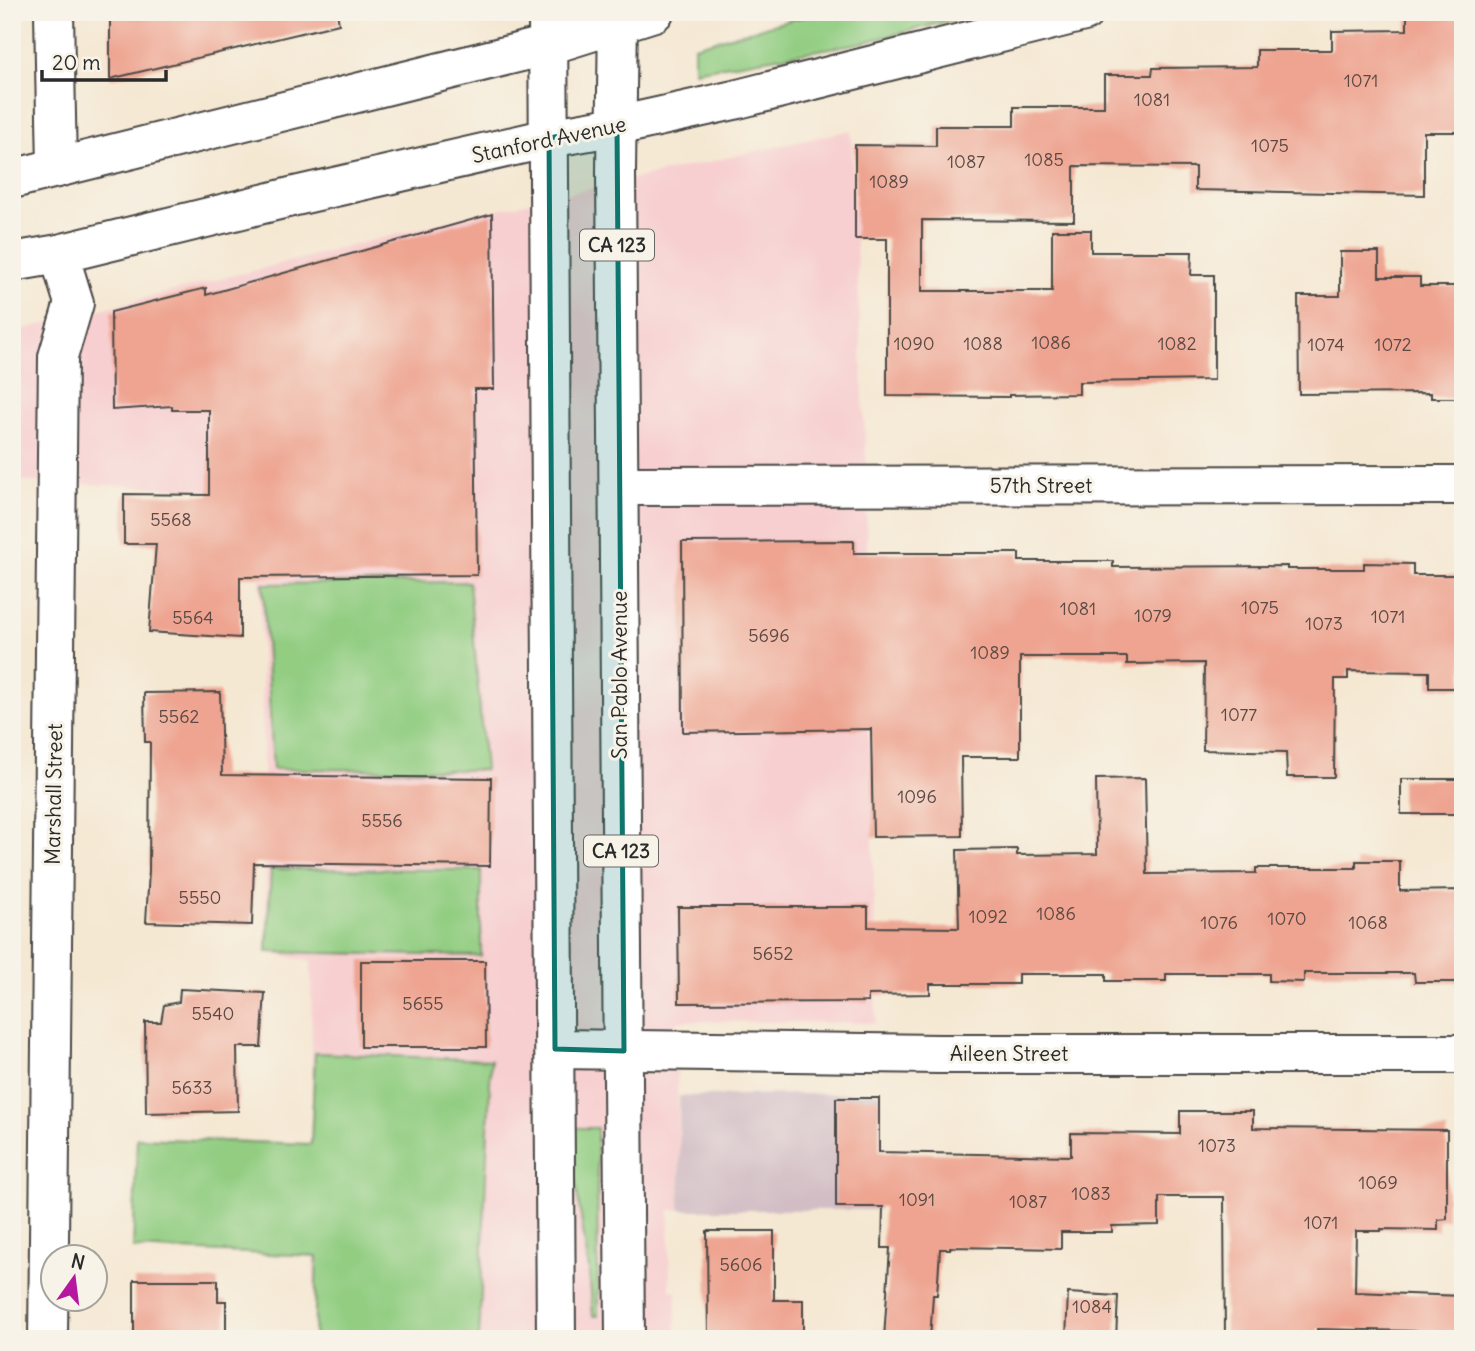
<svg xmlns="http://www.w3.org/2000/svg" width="1475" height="1351" font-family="Delius,sans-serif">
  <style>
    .built { fill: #f7cfd0 }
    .industrial { fill: #d2bdc5 }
    .green { fill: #92cd82; stroke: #5e7c56; stroke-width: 2 }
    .building { fill: #eea491 }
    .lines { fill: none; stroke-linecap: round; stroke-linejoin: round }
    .street-casing { stroke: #494744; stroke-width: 42 }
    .secondary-casing { stroke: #494744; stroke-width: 42 }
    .primary-casing { stroke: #494744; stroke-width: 42 }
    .street { stroke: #fff; stroke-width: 38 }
    .secondary { stroke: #fff; stroke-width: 38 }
    .primary { stroke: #fff; stroke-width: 38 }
    .marked { fill: #0f766e; fill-opacity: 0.2; stroke: #0f766e; stroke-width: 5; stroke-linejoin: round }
    .labels { text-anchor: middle; stroke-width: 6; stroke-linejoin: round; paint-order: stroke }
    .number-label { font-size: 18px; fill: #5c4944 }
    .shield { fill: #f7f3e8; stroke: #686764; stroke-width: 2 }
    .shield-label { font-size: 19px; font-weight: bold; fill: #2b2b2b }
    .street-label { font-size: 21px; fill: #2b2b2b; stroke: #f7f3e8 }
  </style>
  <rect width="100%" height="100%" fill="#f7f3e8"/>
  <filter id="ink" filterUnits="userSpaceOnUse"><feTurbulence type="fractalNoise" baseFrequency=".0143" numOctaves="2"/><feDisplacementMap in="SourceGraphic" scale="14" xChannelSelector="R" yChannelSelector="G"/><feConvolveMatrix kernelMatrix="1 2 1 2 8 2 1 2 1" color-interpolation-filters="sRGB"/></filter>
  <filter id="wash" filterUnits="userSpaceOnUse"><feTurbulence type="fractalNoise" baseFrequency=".00686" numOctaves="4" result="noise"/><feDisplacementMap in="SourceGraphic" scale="28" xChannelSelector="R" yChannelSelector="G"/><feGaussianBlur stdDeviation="1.57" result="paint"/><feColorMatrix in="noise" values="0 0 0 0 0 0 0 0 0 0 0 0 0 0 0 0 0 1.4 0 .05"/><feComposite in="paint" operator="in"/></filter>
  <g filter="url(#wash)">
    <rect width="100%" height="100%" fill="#f5e8d3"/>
    <!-- built -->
    <path class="built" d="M851,130l15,329 2,270 4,42 4,252 -200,-2 4,189h-11l1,80 6,1v48h-362l-3,-377 -44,-10 -9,-460 -246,-11v-149l460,-117z"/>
    <!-- industrial -->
    <path class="industrial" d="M880,1093l-1,117h-199l-1,-114z"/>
    <!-- green -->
    <path class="green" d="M820,12h164l-123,31 -167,28v-25z
      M469,582l16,188 -212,-1 -10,-185z
      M271,869l210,1v86l-214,-4z
      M315,1053l176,7 -12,279h-165l3,-83 -184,-8 4,-110 174,6z
      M573,1128h24l1,188h-5l-4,-47 -15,-96z"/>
    <g id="blocks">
      <!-- building -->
      <path class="building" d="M110,12h227l2,12 -229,55z
        M1407,15h56v117h-39v63l-229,-5v-23l-121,-1v55l-152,-1v71h130v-61h39v22h101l-1,23h23v105l-135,2v12l-70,1v2l-122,-1v-157h-32v-94l81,1v-20h78v-19h90v-32h48l1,-7 104,-1v-17h75v-19l75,-1z
        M492,214l2,175h-19l2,186 -237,2v61l-91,-6 7,-88h-32v-50l85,1v-85h-37v-4l-60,4 -1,-98 95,-24v7z
        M1340,252h39v25h41v9h43v112h-32v-5l-132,1 -1,-98h42z
        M854,541v12h165v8h94v6l174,-1v3h77v-6l49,1v11h50v113h-34v-16l-81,-1v8h-13l-1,98h-47l-1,-25 -83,-2 1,-87 -77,1v-7h-107v100h-59l1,79 -89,1 -2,-108 -188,3 -1,-190z
        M220,692l2,83 269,3 -1,88 -236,-3 -2,62 -106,-3 3,-51 1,-129h-5l-1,-49z
        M1145,778l2,96 109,-1v-5h100v-7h44v30l63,-1v92h-48l-1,-9h-110v9l-35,-1v-7h-103v7h-60v-7h-88v10h-88v10l-62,1v7l-189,1 -1,-96h190v20l91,1 -2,-78 60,-1v6l80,-1 -1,-75z
        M1401,779h62v35h-62z
        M361,961h124l1,86h-125z
        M180,989l85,4 -4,54h-24l1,64 -92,2 -1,-91h16l3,-17 15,-3z
        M836,1098h43v54l192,4v-23l109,1v-23h73v17l194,2v89l-9,1v10l-57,-1v2h-25l-1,61 108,4v36l-146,-3v10h-92l-1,-142h-65v28l-47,1v6h-51v17l-111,-2v2h-10l-3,46h-4l-3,44h-46l6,-91h-8l1,-41h-47z
        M707,1231h67v69h29v39h-95z
        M134,1280h84v21h8v36l-92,-1z
        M1068,1293l50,3 -2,43h-50z"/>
    </g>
  </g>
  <g filter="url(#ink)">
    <use href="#blocks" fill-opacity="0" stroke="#494744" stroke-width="2"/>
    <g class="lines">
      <!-- street casing -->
      <g class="street-casing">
        <path id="street" d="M54,12l3,156
          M619,486l844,-1
          M555,1049l384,5h524
          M48,1339l10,-982 16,-54 -15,-49"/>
      </g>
      <!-- secondary casing -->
      <g class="secondary-casing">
        <path id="secondary" d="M12,179l537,-134 105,-33
          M12,262l47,-8 232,-57 258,-59 68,-12 117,-26 350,-88"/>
      </g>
      <!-- primary casing -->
      <g class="primary-casing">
        <path id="primary" d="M548,12l8,1327
          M618,12l-2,160 9,1167"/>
      </g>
      <!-- street -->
      <use href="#street" class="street"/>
      <!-- secondary -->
      <use href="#secondary" class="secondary"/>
      <!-- primary -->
      <use href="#primary" class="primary"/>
    </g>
  </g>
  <!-- marked area -->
  <path class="marked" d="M617,126l7,925 -69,-2 -6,-911z"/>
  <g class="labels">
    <!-- number labels -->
    <g class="number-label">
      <text x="1361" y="87">1071</text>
      <text x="1152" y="106">1081</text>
      <text x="1270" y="152">1075</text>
      <text x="1044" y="166">1085</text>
      <text x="966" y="168">1087</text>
      <text x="889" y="188">1089</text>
      <text x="1051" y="349">1086</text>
      <text x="914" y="350">1090</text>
      <text x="983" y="350">1088</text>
      <text x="1177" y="350">1082</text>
      <text x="1326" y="351">1074</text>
      <text x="1393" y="351">1072</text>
      <text x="171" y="526">5568</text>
      <text x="1260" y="614">1075</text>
      <text x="1078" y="615">1081</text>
      <text x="1153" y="622">1079</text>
      <text x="1388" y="623">1071</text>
      <text x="193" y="624">5564</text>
      <text x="1324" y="630">1073</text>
      <text x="769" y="642">5696</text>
      <text x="990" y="659">1089</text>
      <text x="1239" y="721">1077</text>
      <text x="179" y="723">5562</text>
      <text x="917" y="803">1096</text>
      <text x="382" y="827">5556</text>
      <text x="200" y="904">5550</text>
      <text x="1056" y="920">1086</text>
      <text x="988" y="923">1092</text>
      <text x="1287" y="925">1070</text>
      <text x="1219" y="929">1076</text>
      <text x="1368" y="929">1068</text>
      <text x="773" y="960">5652</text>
      <text x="423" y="1010">5655</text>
      <text x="213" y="1020">5540</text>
      <text x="192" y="1094">5633</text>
      <text x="1217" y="1152">1073</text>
      <text x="1378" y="1189">1069</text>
      <text x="1091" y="1200">1083</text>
      <text x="917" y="1206">1091</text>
      <text x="1028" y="1208">1087</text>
      <text x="1321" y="1229">1071</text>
      <text x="741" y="1271">5606</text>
      <text x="1092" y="1313">1084</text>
    </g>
    <!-- shield labels -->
    <g class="shield">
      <rect x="580" y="229.5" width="74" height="31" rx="5"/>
      <rect x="584" y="835.5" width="74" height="31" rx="5"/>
    </g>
    <g class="shield-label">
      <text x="617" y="252">CA 123</text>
      <text x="621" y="858">CA 123</text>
    </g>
    <!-- street labels -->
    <g class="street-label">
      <text transform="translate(549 140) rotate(-12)" y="7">Stanford Avenue</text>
      <text x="1041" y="493">57th Street</text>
      <text transform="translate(620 675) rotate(-90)" y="7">San Pablo Avenue</text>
      <text transform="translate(54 794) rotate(-89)" y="7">Marshall Street</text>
      <text x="1009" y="1061">Aileen Street</text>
    </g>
  </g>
  <!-- margin -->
  <rect width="1475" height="1351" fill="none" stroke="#f7f3e8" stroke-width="42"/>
  <!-- north arrow -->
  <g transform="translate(74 1278) rotate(14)"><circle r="33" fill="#f7f3e8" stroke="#a5a39c" stroke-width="2"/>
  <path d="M0-5L12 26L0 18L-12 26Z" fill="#b5179e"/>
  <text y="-10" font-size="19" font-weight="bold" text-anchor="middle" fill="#2b2b2b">N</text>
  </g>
  <!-- scale -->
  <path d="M42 70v10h124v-10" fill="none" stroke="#2b2b2b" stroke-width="3.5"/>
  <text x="52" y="70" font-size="21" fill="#2b2b2b" stroke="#f7f3e8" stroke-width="5" paint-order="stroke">20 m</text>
</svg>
